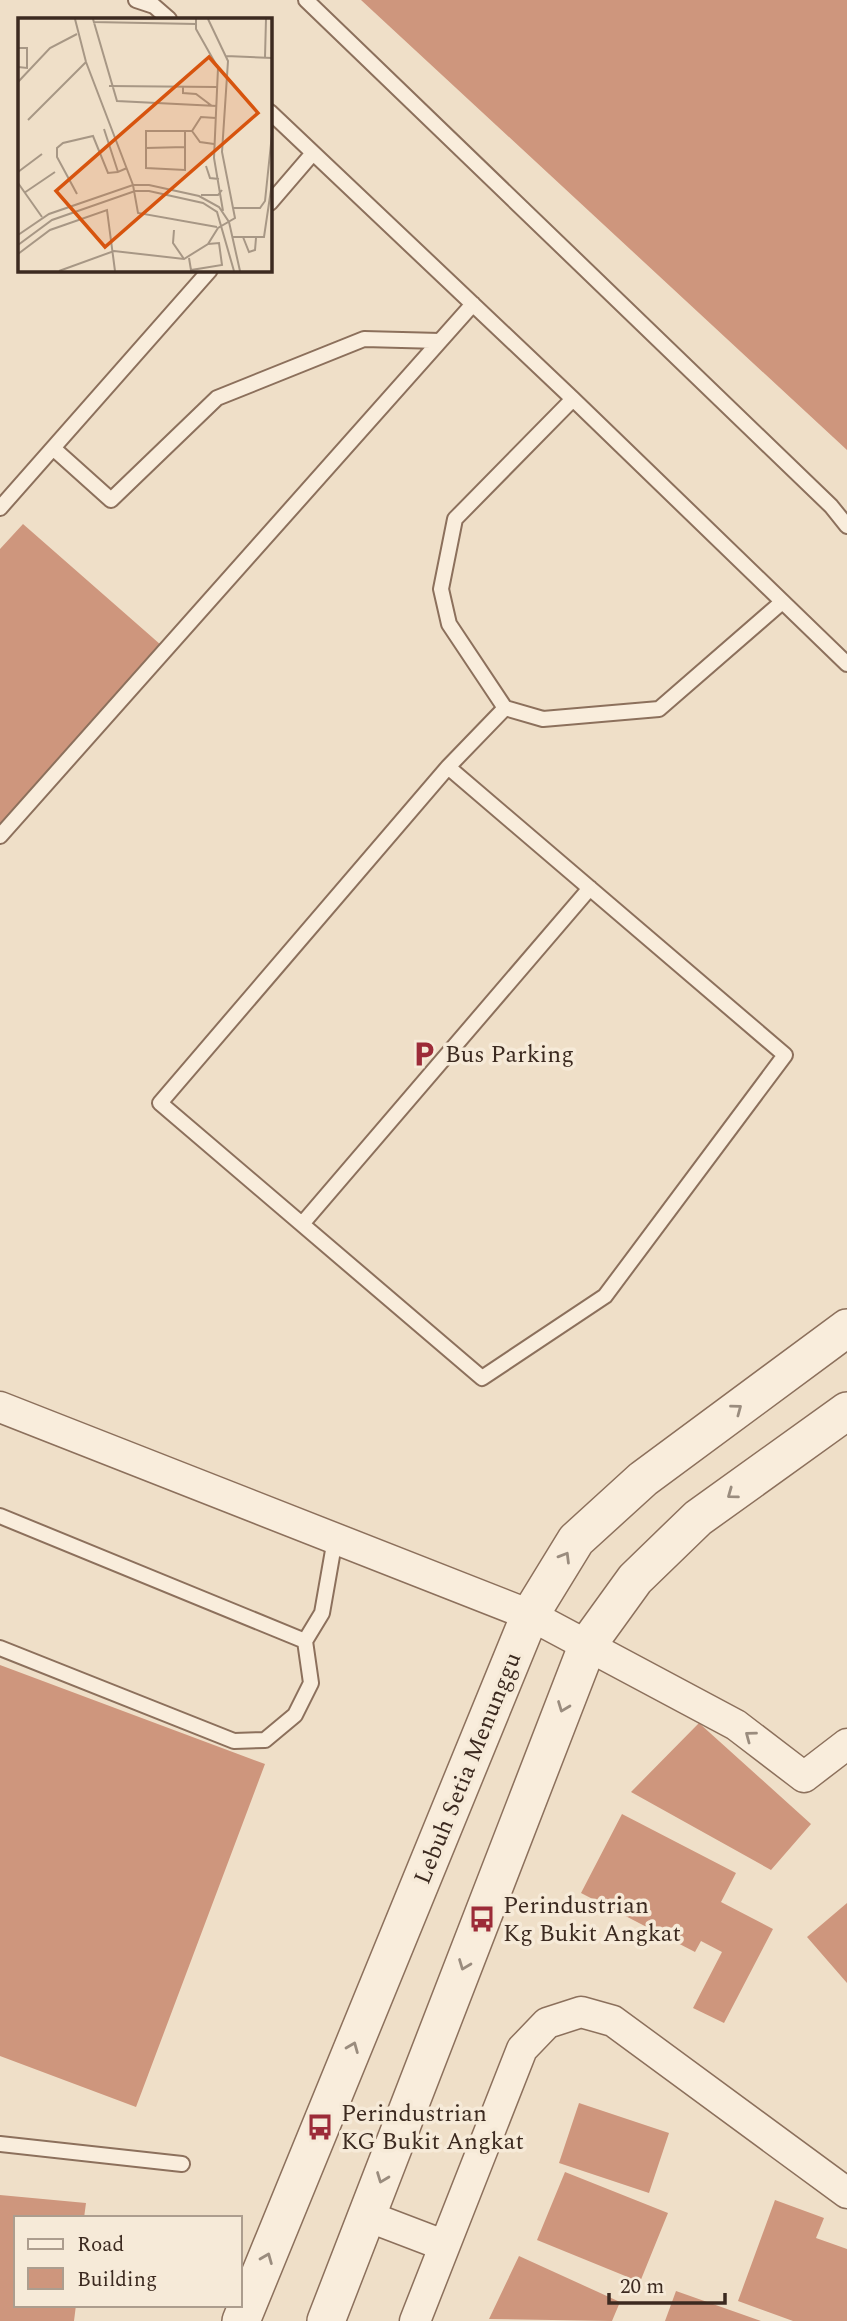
<svg xmlns="http://www.w3.org/2000/svg" width="847" height="2321" font-family="Spectral,serif">
  <style>
    .building { fill: #ce967d }
    .lines { fill: none; stroke-linecap: round; stroke-linejoin: round }
    .service-casing { stroke: #8c705c; stroke-width: 18 }
    .minor-casing { stroke: #8c705c; stroke-width: 33 }
    .tertiary-casing { stroke: #8c705c; stroke-width: 40 }
    .service { stroke: #f9eddc; stroke-width: 14 }
    .minor { stroke: #f9eddc; stroke-width: 30 }
    .tertiary { stroke: #f9eddc; stroke-width: 37 }
    .oneway { stroke: #9a8c7e }
    .labels { text-anchor: middle; stroke-width: 7; stroke-linejoin: round; paint-order: stroke }
    .poi-label { font-size: 24px; fill: #3c2a20; stroke: #f6ead8; text-anchor: start }
    .street-label { font-size: 24px; fill: #3c2a20; stroke: #f6ead8 }
    .inset-road { fill: none; stroke: #a79785; stroke-width: 2 }
    .view { fill: #d7540e; fill-opacity: 0.15; stroke: #d7540e; stroke-width: 3.5 }
    .inset-edge { fill: none; stroke: #3c2a20; stroke-width: 3.5 }
  </style>
  <rect width="100%" height="100%" fill="#efdfc8"/>
  <!-- building -->
  <path class="building" d="M361,0h486v450z
    M23,524l138,121 -161,183v-279z
    M0,1665l265,99 -129,343 -136,-51z
    M699,1723l112,101 -40,46 -140,-78z
    M622,1814l114,59 -15,29 52,27 -49,94 -31,-15 29,-56 -21,-11 -6,11 -114,-59z
    M847,1903v80l-40,-46z
    M579,2103l90,30 -20,60 -90,-30z
    M565,2172l103,41 -28,69 -103,-42z
    M0,2195l86,8 -2,15h-68v87h60l-2,16h-74z
    M775,2200l49,18 -8,20 31,11v72h-54l-55,-20z
    M519,2256l101,46 -8,19 -123,-2z
    M676,2291l85,30h-96z"/>
  <g class="lines">
    <!-- service casing -->
    <g class="service-casing">
      <path id="service" d="M136,0l18,6 15,13
        M306,0l525,506 16,20
        M270,112l303,287 274,265
        M270,203l43,-50
        M53,448l58,52 106,-102 147,-59 76,2
        M0,508l210,-238
        M505,708l38,11 116,-10 122,-106
        M448,767l337,288 -180,241 -123,82 -322,-275 288,-336 57,-59 -56,-84 -8,-35 14,-70 118,-120
        M0,836l473,-532
        M302,1224l288,-336
        M0,1516l305,125 17,-28 13,-74
        M0,1648l234,93 31,-1 30,-25 16,-32 -6,-42
        M0,2144l182,20"/>
    </g>
    <!-- minor casing -->
    <g class="minor-casing">
      <path id="minor" d="M0,1407l530,208 206,110 68,52 43,-33
        M367,2216l76,29
        M415,2321l107,-272 25,-26 34,-11 32,9 234,172"/>
    </g>
    <!-- tertiary casing -->
    <g class="tertiary-casing">
      <path id="tertiary" d="M241,2321l289,-706 46,-75 67,-61 204,-151
        M326,2321l262,-677 47,-65 63,-61 149,-107"/>
    </g>
    <!-- service -->
    <use href="#service" class="service"/>
    <!-- minor -->
    <use href="#minor" class="minor"/>
    <!-- tertiary -->
    <use href="#tertiary" class="tertiary"/>
  </g>
  <!-- one-way arrows -->
  <defs><path id="oneway-chevron" d="M-2-3.5L2.5 0L-2 3.5" fill="none" stroke-width="1.6" stroke-linecap="round" stroke-linejoin="round" transform="scale(1.75)"/></defs>
  <g class="oneway">
    <use href="#oneway-chevron" transform="translate(737 1409) rotate(-37)"/>
    <use href="#oneway-chevron" transform="translate(732 1494) rotate(144)"/>
    <use href="#oneway-chevron" transform="translate(565 1557) rotate(-59)"/>
    <use href="#oneway-chevron" transform="translate(563 1707) rotate(111)"/>
    <use href="#oneway-chevron" transform="translate(750 1736) rotate(-143)"/>
    <use href="#oneway-chevron" transform="translate(464 1965) rotate(111)"/>
    <use href="#oneway-chevron" transform="translate(353 2047) rotate(-68)"/>
    <use href="#oneway-chevron" transform="translate(382 2178) rotate(111)"/>
    <use href="#oneway-chevron" transform="translate(267 2258) rotate(-68)"/>
  </g>
  <!-- icons -->
  <defs>
    <g id="parking-bare" transform="scale(2.1)"><path d="M-3.5-5.5H1a3.5 3.5 0 0 1 0 7H-1V5.5H-3.5ZM-1-3.4V-.6H.8a1.4 1.4 0 0 0 0-2.8Z" fill="#9c2b38" stroke="#f6ead8" stroke-width="2.5" paint-order="stroke"/></g>
    <g id="bus-bare" transform="scale(2.1)"><path d="M-5-6H5V4H4V6H2V4H-2V6H-4V4H-5ZM-3.5-4V0h7V-4ZM-3.5 1.2v1.5H-2V1.2ZM2 1.2v1.5H3.5V1.2Z" fill="#9c2b38" stroke="#f6ead8" stroke-width="2.5" paint-order="stroke"/></g>
  </defs>
  <g fill-rule="evenodd">
    <use href="#parking-bare" x="424" y="1054"/>
    <use href="#bus-bare" x="482" y="1919"/>
    <use href="#bus-bare" x="320" y="2127"/>
  </g>
  <g class="labels">
    <!-- poi labels -->
    <g class="poi-label">
      <text x="445" y="1062">Bus Parking</text>
      <text x="503" y="1913">Perindustrian<tspan x="503" dy="28">Kg Bukit Angkat</tspan></text>
      <text x="341" y="2121">Perindustrian<tspan x="341" dy="28">KG Bukit Angkat</tspan></text>
    </g>
    <!-- street labels -->
    <g class="street-label">
      <text transform="translate(467 1768) rotate(-68)" y="8">Lebuh Setia Menunggu</text>
    </g>
  </g>
  <!-- overview -->
  <g transform="translate(18 18)">
    <rect width="254" height="254" fill="#efdfc8"/>
    <path class="inset-road" d="M57,1l11,43 47,123 5,28 79,14M75,1l24,82 100,5M178,1v10l22,39 -4,90 9,53M75,4l103,2M0,30h9v20l-9,-1M208,38l46,2M247,39l1,-38M0,64l32,-34 27,-14M91,68l108,1M165,69v6l13,1 16,12M10,102l58,-58M86,111l14,43 9,-4M167,113v39l-39,-2v-37h46l9,-14 15,1M174,113l8,11 14,2M128,130l39,-1M188,148l4,12 9,1M0,154l24,-18M0,165l24,34M6,175l31,-21M59,176l-20,-37v-9l6,-5 30,-7 15,37 10,-1M183,177h17l4,-5M215,190h27l5,-7 7,-67M156,212l-1,13 11,16M0,217l31,-21 84,-29h16l50,11 20,11 10,15 11,49M215,219h31l8,-54M225,219l6,15 6,-2 1,-12M0,227l34,-25 83,-29h14l54,12 14,9 17,59M0,236l32,-24 57,-20 8,61M171,240l2,12 31,-5 -3,-22 -11,1M41,253l55,-20 70,8 24,-15 10,-16 17,-10 -13,-66 6,-91 -20,-42"/>
    <path class="view" d="M191,39l49,56 -153,134 -49,-56z"/>
    <rect width="254" height="254" class="inset-edge"/>
  </g>
  <!-- legend -->
  <rect x="14" y="2216" width="228" height="91" fill="#f6ead8" stroke="#ac9d8e" stroke-width="2"/>
  <rect x="28" y="2239" width="35" height="10" fill="#f9eddc" stroke="#ac9d8e" stroke-width="2"/>
  <text x="77" y="2251" font-size="21" fill="#3c2a20">Road</text>
  <rect x="28" y="2268" width="35" height="21" fill="#ce967d" stroke="#ac9d8e" stroke-width="2"/>
  <text x="77" y="2286" font-size="21" fill="#3c2a20">Building</text>
  <!-- scale -->
  <path d="M609 2293v10h116v-10" fill="none" stroke="#3c2a20" stroke-width="3.5"/>
  <text x="620" y="2293" font-size="21" fill="#3c2a20" stroke="#f6ead8" stroke-width="5" paint-order="stroke">20 m</text>
</svg>
